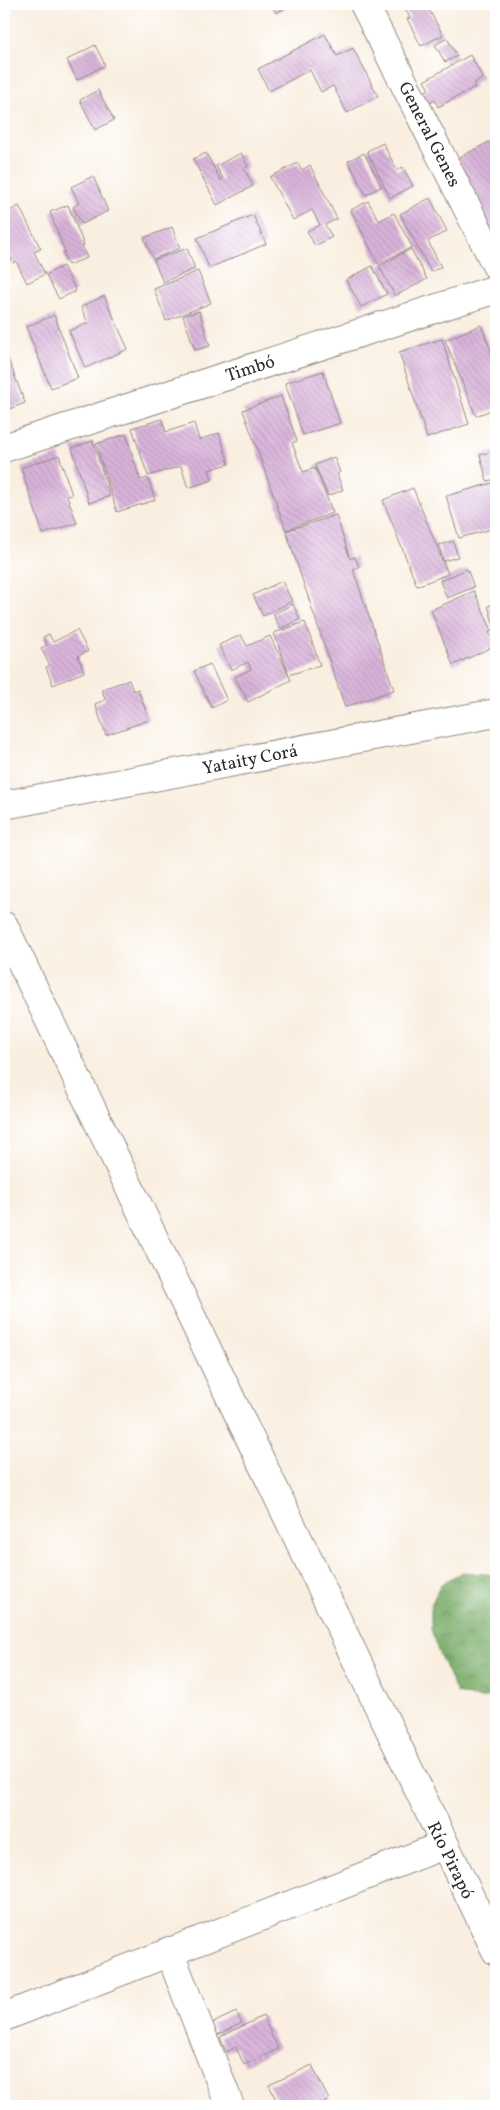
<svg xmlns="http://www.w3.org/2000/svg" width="500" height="2110" font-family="Vollkorn,serif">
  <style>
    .forest { fill: url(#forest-crowns); stroke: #526c4a }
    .building { fill: url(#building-back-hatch) }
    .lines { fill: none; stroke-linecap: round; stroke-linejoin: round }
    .minor-casing { stroke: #928c85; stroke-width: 30 }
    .minor { stroke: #fff; stroke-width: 28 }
    .labels { text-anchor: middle; stroke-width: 5; stroke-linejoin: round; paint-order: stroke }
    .street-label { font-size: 18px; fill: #2b2b2b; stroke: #fff }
  </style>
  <defs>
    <pattern id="forest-crowns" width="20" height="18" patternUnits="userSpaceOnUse" patternTransform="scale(1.25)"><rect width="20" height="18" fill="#79ac68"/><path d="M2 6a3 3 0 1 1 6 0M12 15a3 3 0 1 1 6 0" fill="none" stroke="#638c56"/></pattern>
    <pattern id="building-back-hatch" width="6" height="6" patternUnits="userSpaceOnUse" patternTransform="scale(1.25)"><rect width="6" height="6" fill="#d9b3da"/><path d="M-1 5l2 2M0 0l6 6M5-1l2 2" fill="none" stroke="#ba9abb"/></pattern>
  </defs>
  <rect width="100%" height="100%" fill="#fff"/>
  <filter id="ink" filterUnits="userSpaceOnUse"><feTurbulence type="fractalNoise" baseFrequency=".02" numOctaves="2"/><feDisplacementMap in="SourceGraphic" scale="10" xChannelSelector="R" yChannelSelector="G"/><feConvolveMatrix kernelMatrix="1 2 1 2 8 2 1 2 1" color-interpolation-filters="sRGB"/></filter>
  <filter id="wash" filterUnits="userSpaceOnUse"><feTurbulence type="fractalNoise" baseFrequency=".0096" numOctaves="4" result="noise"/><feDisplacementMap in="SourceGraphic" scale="20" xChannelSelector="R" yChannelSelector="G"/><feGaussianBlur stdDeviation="1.12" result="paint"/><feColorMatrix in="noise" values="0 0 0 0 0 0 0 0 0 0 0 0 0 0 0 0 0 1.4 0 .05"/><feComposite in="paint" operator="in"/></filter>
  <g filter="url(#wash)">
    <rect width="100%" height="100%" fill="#f9eedf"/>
    <!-- forest -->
    <path class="forest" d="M462,1572l34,3v117l-15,7 -24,-6 -19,-42 -7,-22v-24l10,-21z"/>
    <g id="blocks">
      <!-- building -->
      <path class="building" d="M271,4h22l-17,9z
        M403,4h32l-7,4 15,27 -22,11 -14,-27 3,-1z
        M325,34l12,22 16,-8 25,48 -31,17 -14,-27 -12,6 -11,-22 -41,21 -11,-22z
        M447,38l10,18 -12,6 -10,-17z
        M95,45l10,20 -28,15 -10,-20z
        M470,55l13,23 -10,6 2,3 -37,20 -3,-7 -7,4 -6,-11 7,-4 -5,-8z
        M98,90l16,30 -19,10 -15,-30z
        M489,142l7,13v90l-42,-85z
        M383,143l14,27 6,-3 10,19 -23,12 -23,-47z
        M206,153l15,28 2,-2 -7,-13 25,-13 7,13 -4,3 9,17 -36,19 -24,-46z
        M364,153l18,33 -16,9 -18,-34z
        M298,163l4,7 8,-5 27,54 -12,6 7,12 -17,9 -8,-15 13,-6 -8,-15 -19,10 -23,-43z
        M93,176l15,35 -26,13 -9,-17 6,-4 -8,-16z
        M430,198l17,33 -19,10 13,26 -10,5 -31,-58z
        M368,201l11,20 15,-8 18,34 -34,17 -27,-54z
        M68,205l16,40 -2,1 5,12 -19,7 -5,-12 2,-1 -15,-40z
        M19,206l22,43 -7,3 11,22 -18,9 -11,-22 -3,2 -9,-19v-30z
        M253,215l13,29 -57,24 -12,-30z
        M172,227l8,21 -27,11 -9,-21z
        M187,248l8,21 -32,13 -9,-22z
        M411,249l16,30 -32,17 -16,-30z
        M63,266l13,25 -17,8 -13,-24z
        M372,266l15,28 -26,13 -15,-27z
        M198,271l13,32 -45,18 -12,-32z
        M104,296l24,53 -43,19 -16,-37 19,-8 -7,-16z
        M199,311l11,35 -15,4 -12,-34z
        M54,315l24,63 -27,10 -25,-61z
        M481,325l15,39v44l-20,8 -31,-76z
        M442,339l27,85 -42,14 -28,-86z
        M4,348l21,55 -21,8z
        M323,371l17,52 -37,12 -18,-52z
        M281,396l16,45 -5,2 11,29 12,-4 18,45 -47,17 -43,-120z
        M162,419l4,13 28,-9 5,17 20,-7 10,31 -20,6 3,10 -24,8 -7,-22 -33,10 -16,-48z
        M126,434l14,46 8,-2 7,22 -38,12 -21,-68z
        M93,441l17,55 -21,7 -17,-55z
        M496,450v29l-9,2 -7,-26z
        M59,455l13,40 -5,1 10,27 -34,11 -22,-66z
        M334,457l6,15 -3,2 6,16 -15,6 -13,-31z
        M496,482v46l-37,10 -13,-42z
        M413,488l35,86 -31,12 -34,-86z
        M336,515l14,44 5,-2 4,10 -6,2 41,121 -49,17 -59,-176z
        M453,541l5,16 -15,4 -4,-16z
        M467,569l7,18 -27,11 -7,-17z
        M282,581l10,20 -29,15 -10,-21z
        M474,591l18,40 -3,1 6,14 -42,19 -22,-55z
        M496,603v30l-8,-27z
        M293,604l7,15 -20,10 -7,-15z
        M305,622l15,43 -31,10 -15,-42z
        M77,630l11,21 -10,5 6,16 -31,13 -7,-18 4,-1 -9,-18 6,-3 -4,-8 6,-3 4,8z
        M241,635l6,11 23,-10 21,44 -43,22 -13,-25 16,-8 -3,-7 -17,8 -12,-25z
        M210,664l17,36 -15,8 -18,-37z
        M129,680l4,11 5,-2 11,31 -43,15 -11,-31 10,-4 -3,-11z
        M236,2012l6,11 -25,12 -6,-11z
        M263,2016l15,33 -34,16 -8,-18 -10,5 -6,-15z
        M312,2065l17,35 -13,6h-37l-10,-21z"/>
    </g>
  </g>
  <g filter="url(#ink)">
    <use href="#blocks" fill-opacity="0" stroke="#928c85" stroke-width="1"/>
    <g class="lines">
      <!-- minor casing -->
      <g class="minor-casing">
        <path id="minor" d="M364,4l132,261
          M4,448l492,-159
          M4,805l492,-92
          M4,926l492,1025
          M169,1951l61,155
          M4,2017l440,-172"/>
      </g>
      <!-- minor -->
      <use href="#minor" class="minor"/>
    </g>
  </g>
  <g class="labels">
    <!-- street labels -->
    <g class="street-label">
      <text transform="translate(430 134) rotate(63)" y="6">General Genes</text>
      <text transform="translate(250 368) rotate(-18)" y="6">Timbó</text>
      <text transform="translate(250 759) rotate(-11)" y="6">Yataity Corá</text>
      <text transform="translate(451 1860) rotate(64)" y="6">Río Pirapó</text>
    </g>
  </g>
  <!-- margin -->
  <rect width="500" height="2110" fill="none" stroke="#fff" stroke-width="20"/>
</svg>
